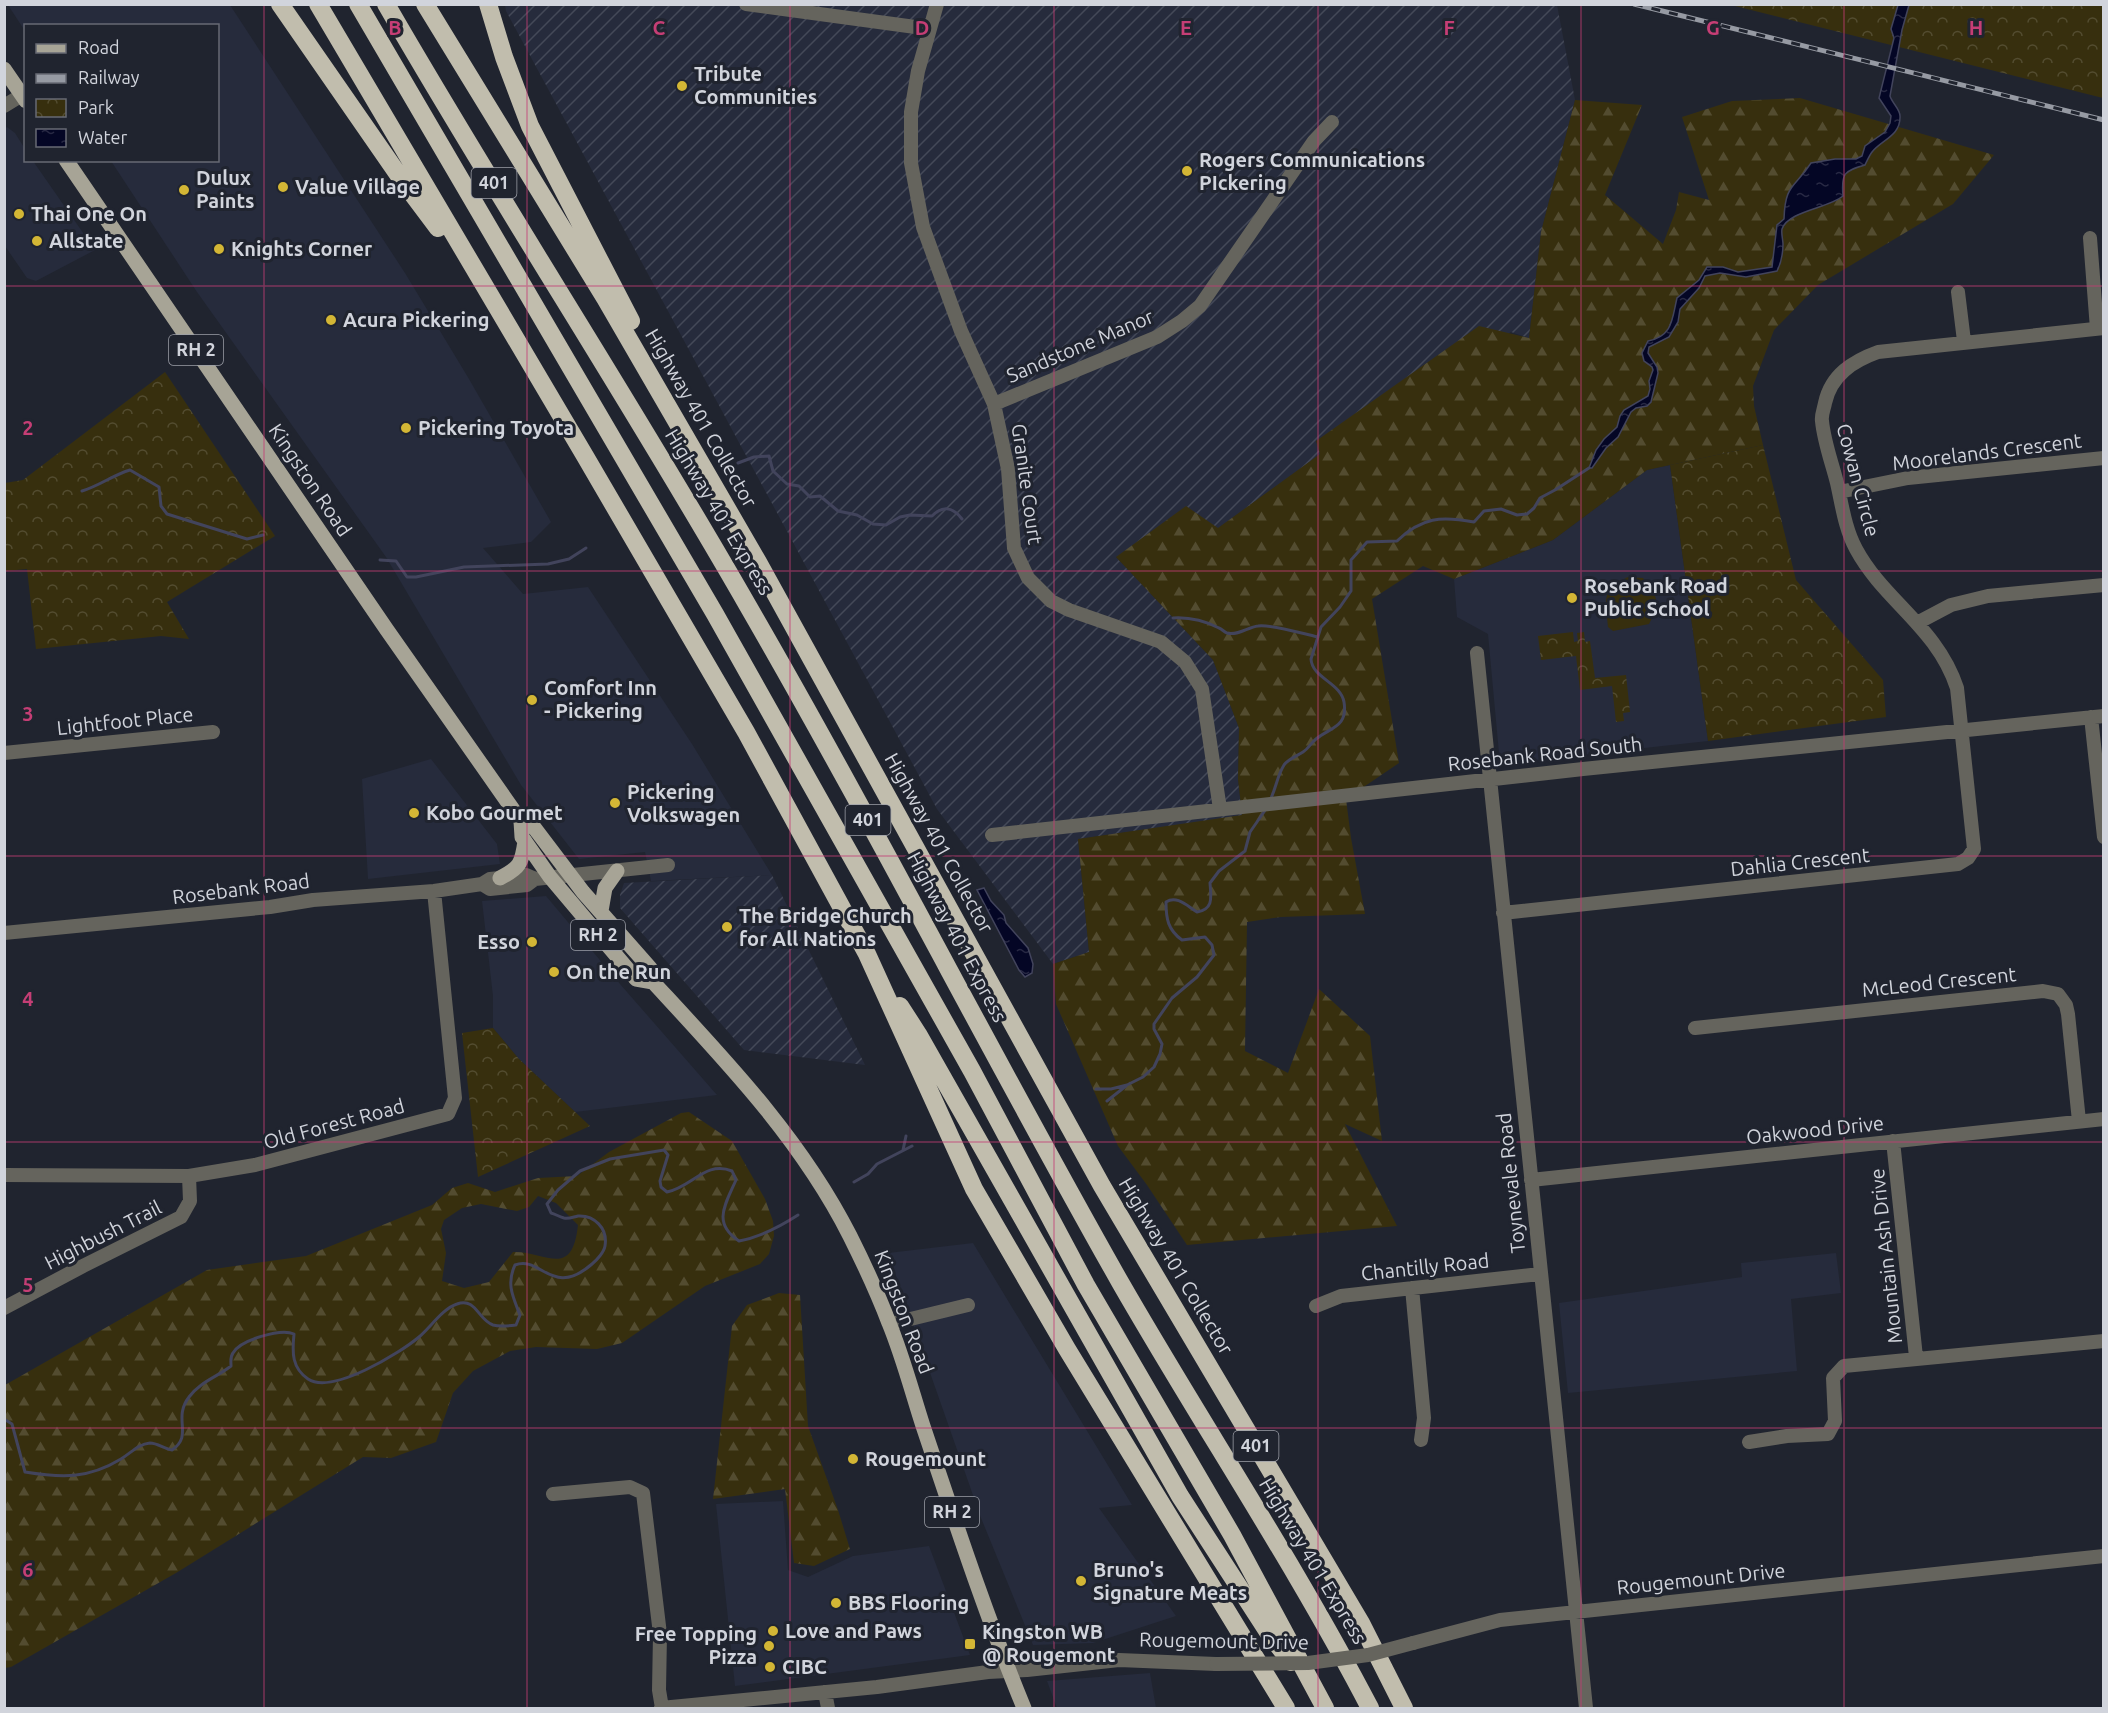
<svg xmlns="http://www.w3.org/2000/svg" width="2108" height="1713" font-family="Ubuntu,sans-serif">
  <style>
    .built { fill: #262b3c }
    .industrial { fill: url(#industrial-furrows) }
    .grass { fill: #372f0e }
    .forest { fill: url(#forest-firs); fill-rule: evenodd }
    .park { fill: url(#park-crowns) }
    .water { fill: url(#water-ripples); stroke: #42445c; stroke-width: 1.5 }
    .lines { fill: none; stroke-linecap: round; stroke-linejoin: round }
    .stream { stroke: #42445c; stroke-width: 3 }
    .minor { stroke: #65645d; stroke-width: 14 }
    .major { stroke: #a7a496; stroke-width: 15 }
    .highway { stroke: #c1bdad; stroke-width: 18 }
    .rail-casing { stroke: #969aa3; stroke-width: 5 }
    .rail { stroke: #20242f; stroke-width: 3; stroke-dasharray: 9; stroke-linecap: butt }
    .minor-bridge { stroke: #65645d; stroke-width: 14 }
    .grid { fill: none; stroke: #c53e75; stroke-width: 1.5; stroke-opacity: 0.55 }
    .poi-dot { fill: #d3b635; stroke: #20242f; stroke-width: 2 }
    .labels { text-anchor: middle; stroke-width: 6; stroke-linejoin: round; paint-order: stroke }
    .shield { fill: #20242f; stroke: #9c9fa8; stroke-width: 1.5 }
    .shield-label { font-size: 18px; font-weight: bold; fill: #d1d4dc }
    .poi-label { font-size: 20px; font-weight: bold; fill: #d1d4dc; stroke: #20242f; text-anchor: start }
    .street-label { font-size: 20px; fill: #d1d4dc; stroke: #20242f }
    .grid-label { font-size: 20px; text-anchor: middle; font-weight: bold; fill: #c53e75; stroke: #20242f; stroke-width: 6; stroke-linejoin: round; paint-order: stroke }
  </style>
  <defs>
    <pattern id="industrial-furrows" width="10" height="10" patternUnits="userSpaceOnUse" patternTransform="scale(1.5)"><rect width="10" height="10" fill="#262b3c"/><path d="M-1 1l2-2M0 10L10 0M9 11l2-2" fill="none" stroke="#444958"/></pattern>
    <pattern id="forest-firs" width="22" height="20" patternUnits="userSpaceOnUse" patternTransform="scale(1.5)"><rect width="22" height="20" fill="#372f0e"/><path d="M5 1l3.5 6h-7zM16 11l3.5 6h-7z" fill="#534c30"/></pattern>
    <pattern id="park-crowns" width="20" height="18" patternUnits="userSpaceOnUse" patternTransform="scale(1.5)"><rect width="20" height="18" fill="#372f0e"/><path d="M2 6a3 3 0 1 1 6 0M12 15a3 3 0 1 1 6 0" fill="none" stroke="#534c30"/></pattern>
    <pattern id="water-ripples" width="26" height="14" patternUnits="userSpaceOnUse" patternTransform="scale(1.5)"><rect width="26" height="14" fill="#040625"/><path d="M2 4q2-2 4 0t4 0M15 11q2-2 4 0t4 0" fill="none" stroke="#282944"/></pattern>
  </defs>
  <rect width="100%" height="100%" fill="#20242f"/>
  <!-- built -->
  <path class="built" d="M8,5h222l175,268 64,106 82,143 -20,20 -48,6 40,46 65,-7 104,157 80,131 -121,6 -6,-29 -66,7 -58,-74 -135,-228 -189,-265 -86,-131 107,-1v-134h-192l-1,5z
    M7,127l8,6 10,16 1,11 7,1 62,89 -59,31 -9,-3 -22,-32 -1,-117z
    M1670,465l38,276 -208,23 -12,-130 -31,-17 -3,-38 99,-39 94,-70z
    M431,759l66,85 3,20 -132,15 -6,-100z
    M546,896l74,88 97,111 -142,17 -56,-53 -26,-31v-32l-11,-95z
    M973,1243l159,262 -33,3 77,108 -83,27 -60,2 -52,-127 -93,-265z
    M1836,1253l5,40 -50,6 6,72 -229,22 -9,-90 183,-26 -1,-14z
    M783,1501l5,69 20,7 45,-21 76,-10 41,109 -235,31 -19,-182z
    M1150,1673l6,35h-99l-10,-27z"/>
  <!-- industrial -->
  <path class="industrial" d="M505,5h1052l18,95 -34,132 -12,106 -18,-6 -195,109 5,13 -104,75 -101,28 97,103 26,68 -1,51 4,37 -164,23 11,113 -36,12 -116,-155 -431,-798z
    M772,875l93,190 -121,-15 -124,-142v-13l4,-12z"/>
  <!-- grass -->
  <path class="grass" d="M1628,577l15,1c15,19 18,24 6,46l-36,7 -5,-4c-2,-28 -8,-37 20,-50z"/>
  <!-- forest -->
  <path class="forest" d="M1800,98l194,57 -41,49 -135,81 -44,45 -21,56 1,20 9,39 -116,25 -94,70 -99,39 -31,-13 -51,33 27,164 -53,36 5,39 14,76 -84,3 -34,5 -2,129 43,22 31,-84 51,47 12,105 -37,-17 52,102 -210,19 -40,-60 -29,-39 -62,-142 -3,-40 36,-12 -11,-113 164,-24 -4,-36 1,-51 -26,-68 -97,-103 70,-51 32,22 102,-74 -4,-13 163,-115 50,12 12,-106 34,-132 67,5 -37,90 58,49 13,-34 3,-18 30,8 -27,-83 50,-16z
    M689,1112l43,29 33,58 8,22 1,15 -5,18 -9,10 -55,22 -83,57 -25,6 -61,-2 -26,4 -37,20 -20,22 -17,49 -45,16 -28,-1 -187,116 -165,94 -6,1v-283l202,-115 99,-14 126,-51 20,-17 16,-5 27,9 43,-14 39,-2 32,-24 72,-39zM538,1196l18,7 22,22c-6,55 -32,26 -65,27l-24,30 -25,6 -22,-7 4,-28 -5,-24 3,-9 18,-12 19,-4 36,7 12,-4z
    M779,1293l21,2 8,131 30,84 12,39 -36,17 -20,-3 -9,-74 -72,10 19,-173 15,-21z"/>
  <!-- park -->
  <path class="park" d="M1731,5h372v93z
    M165,372l110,164 -108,66 22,37 -28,-3 -125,13 -9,-80 -22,2v-88l18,-3z
    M1763,445l33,135 87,100 3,37 -178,24 -38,-276z
    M1573,632l1,10 4,-1 -1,-8 7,-1 1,10 5,-1 5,37 31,-3 4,37 -7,1 1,8 -8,1 -4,-36 -32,4 -4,-34 -35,4 -3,-24z
    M493,1028l26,31 71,67 -112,51 -16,-144z"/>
  <!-- water -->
  <path class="water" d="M1898,5h11l-7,25 -12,66c2,7 10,13 10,20 1,20 -19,24 -28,36 -3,4 -5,9 -7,13 -21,6 -24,8 -22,31 -14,12 -55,15 -61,33 -1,4 1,11 1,15 0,9 -2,19 -6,27l-31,6 -26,-4 -15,3 -6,12 -19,21 -2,13 -9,15 -20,10 -1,6 9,14 1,6 -7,29 -4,4 -11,2 -5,4 -13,25 -12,11 -14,20h-3l7,-18 8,-11 13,-12 3,-11 4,-6 24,-14 2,-7 -1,-8 4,-11 -1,-3 -8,-6 -2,-8 6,-12c25,-5 24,-22 29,-43l22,-18 8,-13h16l15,5 34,-5 5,-42 7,-6c1,-35 10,-30 27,-56l24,-4h21l6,-3 3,-10 20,-14 5,-9 1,-7 -12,-18 15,-60 -3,-9z
    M984,888l7,13 13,14 2,8 22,25 5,16 -1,9 -7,4 -6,-7 -42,-80z"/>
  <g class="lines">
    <!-- stream -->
    <path class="stream" d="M738,463l16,-6 15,-1 4,15 14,13 12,2 11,11 10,-1 18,15 19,4 16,9 13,1 14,-8 10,-2 22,1c10,-10 20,-10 30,3
      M82,491c17,-5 31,-16 48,-21l29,17 2,19 6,8 80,25 16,-4
      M380,560l16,1 11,16h9l48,-10 84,-3 21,-5 17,-11
      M1173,618c16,-1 32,3 46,10 3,1 5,4 8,5 11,3 21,-6 31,-7 14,-2 45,8 60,11
      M1270,800c6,-11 7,-24 14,-35 4,-6 13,-9 19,-13 5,-3 8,-9 13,-13 15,-12 32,-12 28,-37 -3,-19 -32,-24 -33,-43l10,-32 19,-20 11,-16v-31l16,-18 30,-1c25,-24 44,-25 77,-19l10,-11 17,-2 16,6 10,-1 7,-6 6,-10 15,-8 34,-22
      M1096,1089h15l16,-4 16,-8 11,-10 6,-13 2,-10 -8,-15v-5l18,-26 25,-21 17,-22 -2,-10 -7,-8 -23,3c-14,-10 -16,-21 -16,-38 11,-7 21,4 31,10 17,-3 14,-15 13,-29l9,-12 26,-20 5,-19 16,-23
      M1107,1101l19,-15
      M903,1150l3,-14
      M854,1182l14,-8 9,-10 35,-18
      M4,1419l8,5 13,48c37,6 63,7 96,-13 10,-6 17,-15 29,-16 7,0 15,6 22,7 22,-15 0,-31 17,-53 11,-15 28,-20 42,-31 0,-5 -1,-9 2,-13 7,-13 48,-25 61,-19 -2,19 -2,34 14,45 24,16 92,-26 111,-42 12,-10 23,-28 38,-33 19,-7 21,16 36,21 7,2 15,1 23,0l4,-10c-7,-18 -14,-31 -5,-50 26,-10 37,34 77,-1 5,-4 12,-12 13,-18 3,-18 -11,-31 -27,-30 -5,1 -9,3 -14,2 -4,-1 -9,-4 -13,-5l-4,-9 11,-14 22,-19 30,-12 54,-9 4,5 -8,26 1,6 6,5c25,-5 39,-32 65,-21l4,9c-11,25 -24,43 3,61 21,-4 42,-15 59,-26"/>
    <!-- minor -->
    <path class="minor" d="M746,4l184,25
      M937,4l-19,67 -7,41v51l12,64 38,104 33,73 14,65 6,79 14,30 23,23 18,9 92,32 24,20 17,27 18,120
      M4,106l18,-11
      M2090,238l7,91
      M1958,292l6,49
      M994,404l163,-67 25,-16 18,-15 114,-165 18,-19
      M1839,492l69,-14 196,-20
      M1917,623l34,-18 37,-9 116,-11
      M1477,653l109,1055
      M2091,717l13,120
      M4,753l209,-21
      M992,835l591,-66 521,-53
      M482,884l8,5 37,-4 8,-6
      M1503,913l455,-49 10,-6 6,-9 -17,-161c-20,-61 -73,-87 -101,-139 -11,-20 -14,-44 -19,-66 -5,-20 -13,-41 -15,-62 -1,-6 2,-12 3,-18 6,-28 28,-42 53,-51l226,-24
      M4,933l266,-26 43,-7 121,-9 48,-7 8,-5 36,-4 9,4 133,-14
      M1695,1028l348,-37 15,3 8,11 2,9 11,107
      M1893,1141l23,216
      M4,1175l185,1 66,-11 193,-51 7,-16 -21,-207
      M1531,1180l573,-61
      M1412,1288l12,130 -3,22
      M1316,1306l25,-10 199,-22
      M4,1308l79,-42 98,-49 9,-16 -1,-25
      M890,1324l78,-19
      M1749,1442l38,-6 41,-2 7,-13 -2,-43 11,-12 260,-25
      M553,1494l77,-7 13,6 17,141 -1,56 3,18
      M1413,1643l87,-23 604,-64
      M825,1692l3,16
      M661,1708l216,-21 111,-15 39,-2 92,-10 97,4"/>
    <!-- major -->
    <path class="major" d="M4,69l22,32
      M66,160l321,470 134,191 12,5 50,66 67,76 3,14c73,79 148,157 197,254 14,28 28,58 39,87 14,34 23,69 34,103 32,95 63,190 101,282
      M521,821l1,16 28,40 86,102 17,3
      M500,878c20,-10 22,-15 25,-37
      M601,911l4,-23 12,-17"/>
    <!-- highway -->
    <path class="highway" d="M280,4l122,176 36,48
      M318,4l267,452 161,276 121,222 107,235 93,160 219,359
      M358,4l357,610 257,457 114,214 146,250 93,173
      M386,4c117,203 246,399 362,602 129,223 245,452 372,676 82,143 174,280 250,426
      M425,4l180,294 153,264 344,624 259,437 43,85
      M488,4l16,53 26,69 101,195
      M900,1006l18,28 262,462 90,139 21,27"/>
    <!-- rail casing -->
    <g class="rail-casing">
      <path id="rail" d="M1634,4l470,116"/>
    </g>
    <!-- rail -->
    <use href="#rail" class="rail"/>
    <!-- minor-bridge -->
    <path class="minor-bridge" d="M1216,1664l92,-1 60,-8 45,-12"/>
  </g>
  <!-- grid -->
  <path class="grid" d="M264,4v1704M527,4v1704M790,4v1704M1054,4v1704M1318,4v1704M1581,4v1704M1844,4v1704M4,286h2100M4,571h2100M4,856h2100M4,1142h2100M4,1428h2100"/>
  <!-- markers -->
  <g class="poi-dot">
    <circle cx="682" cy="86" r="6"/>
    <circle cx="1187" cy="171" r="6"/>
    <circle cx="283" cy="187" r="6"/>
    <circle cx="184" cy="190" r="6"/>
    <circle cx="19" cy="214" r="6"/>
    <circle cx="37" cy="241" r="6"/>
    <circle cx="219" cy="249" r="6"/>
    <circle cx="331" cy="320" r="6"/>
    <circle cx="406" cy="428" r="6"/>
    <circle cx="1572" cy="598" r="6"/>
    <circle cx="532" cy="700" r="6"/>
    <circle cx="615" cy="803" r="6"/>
    <circle cx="414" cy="813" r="6"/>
    <circle cx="727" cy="927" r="6"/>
    <circle cx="532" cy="942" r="6"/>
    <circle cx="554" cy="972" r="6"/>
    <circle cx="853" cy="1459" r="6"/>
    <circle cx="1081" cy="1581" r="6"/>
    <circle cx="836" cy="1603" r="6"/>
    <circle cx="773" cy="1631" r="6"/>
    <rect x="964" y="1638" width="12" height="12" rx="3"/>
    <circle cx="769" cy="1646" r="6"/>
    <circle cx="770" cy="1667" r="6"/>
  </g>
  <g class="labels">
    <!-- shield labels -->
    <g class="shield">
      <rect x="471.5" y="168" width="45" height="30" rx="4.5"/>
      <rect x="169" y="335" width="54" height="30" rx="4.5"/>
      <rect x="845.5" y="805" width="45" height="30" rx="4.5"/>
      <rect x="571" y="920" width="54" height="30" rx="4.5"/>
      <rect x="1233.5" y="1431" width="45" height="30" rx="4.5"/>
      <rect x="925" y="1497" width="54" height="30" rx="4.5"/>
    </g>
    <g class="shield-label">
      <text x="494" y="189">401</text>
      <text x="196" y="356">RH 2</text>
      <text x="868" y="826">401</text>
      <text x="598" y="941">RH 2</text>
      <text x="1256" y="1452">401</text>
      <text x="952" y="1518">RH 2</text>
    </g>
    <!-- poi labels -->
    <g class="poi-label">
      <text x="694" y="81">Tribute<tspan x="694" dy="23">Communities</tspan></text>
      <text x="1199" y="167">Rogers Communications<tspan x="1199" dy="23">PIckering</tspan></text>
      <text x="196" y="185">Dulux<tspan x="196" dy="23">Paints</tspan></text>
      <text x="295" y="194">Value Village</text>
      <text x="31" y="221">Thai One On</text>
      <text x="49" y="248">Allstate</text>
      <text x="231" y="256">Knights Corner</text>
      <text x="343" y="327">Acura Pickering</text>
      <text x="418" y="435">Pickering Toyota</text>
      <text x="1584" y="593">Rosebank Road<tspan x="1584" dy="23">Public School</tspan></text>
      <text x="544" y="695">Comfort Inn<tspan x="544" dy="23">- Pickering</tspan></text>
      <text x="627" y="799">Pickering<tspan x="627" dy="23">Volkswagen</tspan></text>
      <text x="426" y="820">Kobo Gourmet</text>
      <text x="739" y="923">The Bridge Church<tspan x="739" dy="23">for All Nations</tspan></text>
      <text x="520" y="949" text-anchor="end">Esso</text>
      <text x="566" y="979">On the Run</text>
      <text x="865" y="1466">Rougemount</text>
      <text x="1093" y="1577">Bruno's<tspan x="1093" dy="23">Signature Meats</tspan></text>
      <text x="848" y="1610">BBS Flooring</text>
      <text x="785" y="1638">Love and Paws</text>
      <text x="982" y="1639">Kingston WB<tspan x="982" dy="23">@ Rougemont</tspan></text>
      <text x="757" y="1641" text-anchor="end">Free Topping<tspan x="757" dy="23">Pizza</tspan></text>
      <text x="782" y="1674">CIBC</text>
    </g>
    <!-- street labels -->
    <g class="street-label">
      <text transform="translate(1080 346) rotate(-23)" y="7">Sandstone Manor</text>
      <text transform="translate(701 418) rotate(60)" y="7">Highway 401 Collector</text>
      <text transform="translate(1987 452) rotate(-7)" y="7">Moorelands Crescent</text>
      <text transform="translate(310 480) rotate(56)" y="7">Kingston Road</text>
      <text transform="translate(1858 480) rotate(75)" y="7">Cowan Circle</text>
      <text transform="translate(1027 484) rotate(82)" y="7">Granite Court</text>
      <text transform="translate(719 512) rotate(59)" y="7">Highway 401 Express</text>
      <text transform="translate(125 721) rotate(-6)" y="7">Lightfoot Place</text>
      <text transform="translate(1545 754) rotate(-6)" y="7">Rosebank Road South</text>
      <text transform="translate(939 843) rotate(61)" y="7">Highway 401 Collector</text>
      <text transform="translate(1800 862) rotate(-6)" y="7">Dahlia Crescent</text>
      <text transform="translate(241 889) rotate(-7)" y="7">Rosebank Road</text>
      <text transform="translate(957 937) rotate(62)" y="7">Highway 401 Express</text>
      <text transform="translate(1939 982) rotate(-6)" y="7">McLeod Crescent</text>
      <text transform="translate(334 1124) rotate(-15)" y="7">Old Forest Road</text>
      <text transform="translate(1815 1130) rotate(-6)" y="7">Oakwood Drive</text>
      <text transform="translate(1511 1183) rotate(-96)" y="7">Toynevale Road</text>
      <text transform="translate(103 1235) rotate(-27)" y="7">Highbush Trail</text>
      <text transform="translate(1886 1256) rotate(-96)" y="7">Mountain Ash Drive</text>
      <text transform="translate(1176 1266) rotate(59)" y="7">Highway 401 Collector</text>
      <text transform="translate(1425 1267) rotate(-6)" y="7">Chantilly Road</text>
      <text transform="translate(904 1312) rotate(69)" y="7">Kingston Road</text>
      <text transform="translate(1313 1561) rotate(59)" y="7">Highway 401 Express</text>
      <text transform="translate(1701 1579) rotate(-6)" y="7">Rougemount Drive</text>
      <text transform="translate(1224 1641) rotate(1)" y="7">Rougemount Drive</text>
    </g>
  </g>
  <g class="grid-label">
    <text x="395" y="35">B</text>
    <text x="659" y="35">C</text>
    <text x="922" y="35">D</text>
    <text x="1186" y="35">E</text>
    <text x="1449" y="35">F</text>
    <text x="1713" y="35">G</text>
    <text x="1976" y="35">H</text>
    <text x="28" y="435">2</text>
    <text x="28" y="721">3</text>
    <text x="28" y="1006">4</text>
    <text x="28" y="1292">5</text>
    <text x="28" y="1577">6</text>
  </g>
  <!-- border -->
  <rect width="2108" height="1713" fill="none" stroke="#d1d4dc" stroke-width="12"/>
  <!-- legend -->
  <rect x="24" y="24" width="195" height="138" fill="#20242f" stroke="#676a74" stroke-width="1.5"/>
  <rect x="36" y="44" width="30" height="9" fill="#a7a496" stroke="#676a74" stroke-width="1.5"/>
  <text x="78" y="54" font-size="18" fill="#d1d4dc">Road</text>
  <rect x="36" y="74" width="30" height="9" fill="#969aa3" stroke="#676a74" stroke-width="1.5"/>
  <text x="78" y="84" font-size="18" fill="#d1d4dc">Railway</text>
  <rect x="36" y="99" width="30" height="18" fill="url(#park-crowns)" stroke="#676a74" stroke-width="1.5"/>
  <text x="78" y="114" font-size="18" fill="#d1d4dc">Park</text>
  <rect x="36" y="129" width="30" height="18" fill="url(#water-ripples)" stroke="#676a74" stroke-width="1.5"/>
  <text x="78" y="144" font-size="18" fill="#d1d4dc">Water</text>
</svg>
